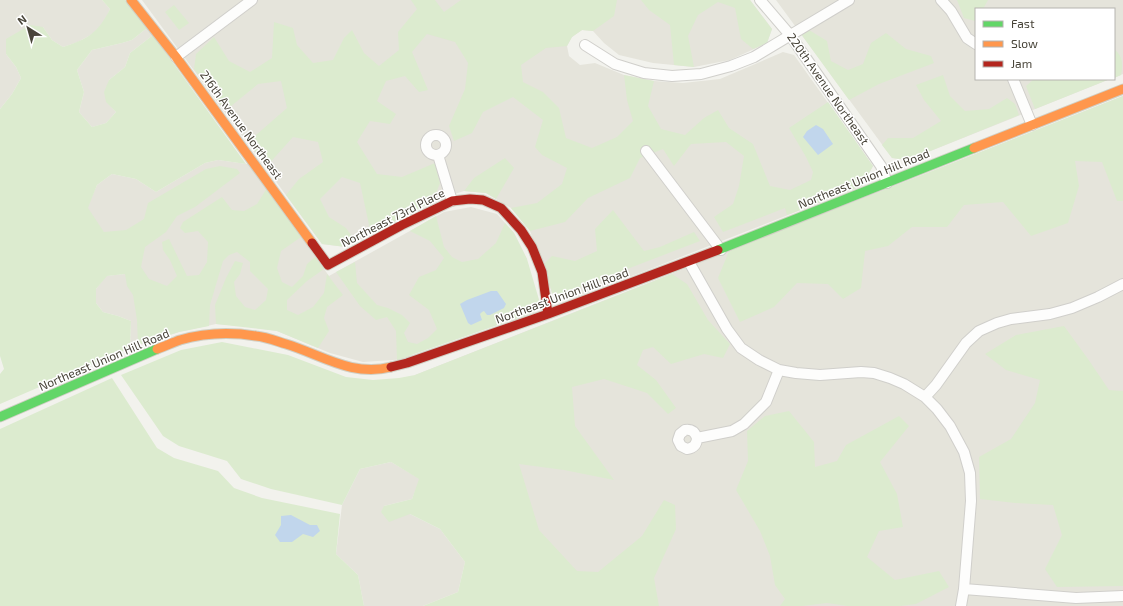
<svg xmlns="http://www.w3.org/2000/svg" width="1123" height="606" font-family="'Exo 2',sans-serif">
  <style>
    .residential { fill: #e5e4db }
    .green { fill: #dcebcf }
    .water { fill: #c1d6ec }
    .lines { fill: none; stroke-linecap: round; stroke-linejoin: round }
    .street-casing { stroke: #d0cfcb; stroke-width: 12 }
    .fast-casing { stroke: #d0cfc4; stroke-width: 11 }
    .slow-casing { stroke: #d0cfc4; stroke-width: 11 }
    .jam-casing { stroke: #d0cfc4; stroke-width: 11 }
    .street { stroke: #fdfdfc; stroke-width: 10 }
    .fast { stroke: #63d668; stroke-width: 9 }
    .slow { stroke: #ff974d; stroke-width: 9 }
    .jam { stroke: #b3261e; stroke-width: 9 }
    .labels { text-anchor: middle; stroke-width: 3; stroke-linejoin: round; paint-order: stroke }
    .street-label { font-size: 12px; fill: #484439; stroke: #fff }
  </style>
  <rect width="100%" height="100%" fill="#f2f2ed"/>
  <!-- residential -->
  <path class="residential" d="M0,0h102l8,9 -6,13 -10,11 -16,9 -15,5 -11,-7 -9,-13 -37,27 10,13 5,11 -9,16 -12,15z
    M142,0h608l22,29 -5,14 -37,17 -36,7 -41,-4 -34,-8 -15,-12 -11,-12 -11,-1 -10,7 -5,9 2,10 11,9 15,-2 29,12 30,6 29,2 37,-4 63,-27 11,3 79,111 -11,20 -217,85 -78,29 -15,-7 -22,-62 -19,-23 -25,-15 -22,-2 -31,10 -87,46 -24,-3z
    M776,0h347v74l-9,4v-69h-138v70h134l-202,81 -16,-2z
    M147,28l6,7 -23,18 -5,14 -16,13 -2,22 9,10 -10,11 -14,4 -13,-15 5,-20 -7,-22 15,-20 30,-7 10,-3z
    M1123,96v510h-624l-84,-231z
    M218,160l28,4 3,-1 80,113 115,-64 27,-5 26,7 17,19 13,26 -120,100 -44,3 -33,-9 -53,-22 -35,-5 -26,-2 -37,8 -49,16 1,-27 -13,-5 -15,-4 -7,-9v-14l10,-13 19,-2 5,-3 -43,-63 10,-23 15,-11 24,5 20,13 49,-29z
    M391,462l29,17 -8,20 -28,7 26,8 30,15 25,33 -7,30 -35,14h-59l-6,-31 -22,-21 6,-49 18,-36z"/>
  <!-- green -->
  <path class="green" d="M102,0h23l22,28 -15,12 -10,3 -30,7 -15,20 7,22 -5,20 13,15 14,-4 10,-11 -10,-10 -2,-10 5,-12 16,-13 5,-14 23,-18 93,129 -28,-4 -13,3 -49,29 -20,-13 -24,-5 -15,11 -9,23 16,24 22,-2 18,-11 4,-16 58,-34 14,-3 17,3 3,4 -45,34 -18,9 -11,16 -21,15 -4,20 8,12 18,7 10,-10 -7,-16 -7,-10 -1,-8 7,-3 18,37 12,-1 8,-13 1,-20 -10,-11 -13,2 -5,-5 3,-6 39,-25 10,13 12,1 13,-7 10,-16 34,49 -20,14 -4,17 5,14 10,5 11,-11 4,-12 8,-7 9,12 -17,12 -20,19v10l11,5 15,-8 11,-14 3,-19 16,21 -16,12 -3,11 5,13 -11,17 -41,-17 -61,-7 -1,-19 11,-27 9,-17 8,2 -3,11 -6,8 2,14 9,11 10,3 11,-10 2,-11 -18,-18v-9l-13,-10 -8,3 -6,6 -13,44 -1,21 -30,6 -41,13 -1,-25 -4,-25 -6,-9 -2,-12 -18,2 -11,13v14l7,9 15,4 13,5 -1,27 -130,56v-30l4,-5 -4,-13v-247l12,-15 9,-16 -5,-11 -10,-13v-15l24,-14 13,2 9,13 11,7c25,-8 35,-14 47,-38z
    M411,0h24l9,12 17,-12h156l-3,16 -21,15 -11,-1 -10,7 -5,9 -21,2 -25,17 2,17 20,10 16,16 7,30 26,10 25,-11 16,-16 -6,-21 -3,-25 30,6 -6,25 13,23 24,6 19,-17 14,-8 11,18 24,16 17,42 20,4 21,-10 2,-8 -7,-15 -17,-29 39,-26 45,64 -11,20 -75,29 -2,-7 -62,24 -9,-15 19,-13 6,-18 5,-30 -18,-14 -35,2 -17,22 -11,-17 -23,9 -10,20 -42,20 -23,24 -35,9 -19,-23 26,-5 25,-19 5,-16 -25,-13 -7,-8 8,-27 -30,-23 -30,15 -11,21 -18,8 -5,-15 16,-37 3,-26 -13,-21 -28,-8 -15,18 16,38 -9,2 -14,-16 -19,5 -9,20 19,13 -6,10 -20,-3 -13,21 20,32 25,3 33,-14 5,20 -7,18 -62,33 -11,-51 -18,-6 -22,22 9,18 17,11 10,14 -10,5 -24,-3 -36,-49 13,-16 24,-17 -5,-20 -25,-5 -27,30 -18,-25 39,-34 -6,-27 -23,3 -33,27 -31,-42 2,-15 18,-17 15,24 21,11 22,-14 2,-36 19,6 4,17 16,18 20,-3 11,-22 8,-8 12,23 15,13 20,-16 -1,-18 19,-23z
    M641,0h109l22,29 -5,14 -14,6 -12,-10 -6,-31 -17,-6 -20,13 -10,21 6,31 -20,-2 -4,-40 -21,-15z
    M957,0h31l-5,9h-7v10l-1,2 -11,-3z
    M174,5l15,18 -10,7 -14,-18z
    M809,30l18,11 4,20 17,9 15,-6 8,-21 15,-10 20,16 25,7 3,7 -55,21 -30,16 -48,-66z
    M1114,49c9,7 9,15 7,26l-7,3z
    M943,75l7,21 15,15 24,-2 18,-11 8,6 4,11 -111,45 -16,-2 -10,-13 6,-7h25l28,-17 -17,-21 -8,-15z
    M1034,79h21l3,1 8,-1h44l-75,30 -9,-23z
    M1123,96v105h-6l-15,-39 -27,-1 4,25 -11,37 -37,13 -28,-34 -39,3 -17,22h-35l-24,19 -23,5 -4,37 -18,11 -15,-15 -31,-1 -23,24 -34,15 -22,-44 11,-27z
    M505,158l9,10 -18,31 -10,-6 -22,-2 10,-13z
    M613,210l31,41 16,-4 34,-15 6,9 -143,55 -5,-3 -8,-29 8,-8 23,5 22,-10 -2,-22z
    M436,216l8,31 8,10 10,5 16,-3 18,-16 9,-20 9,10 13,26 13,44 -5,9 -138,48 -1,-29 -9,-14 -11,3 -16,-14 -24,-34 19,-10 2,21 20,22 11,3 14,7 8,8 -6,10 4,9 9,2 11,-6 9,-9 -8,-19 -20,-15 10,-18 17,-7 8,-12 -14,-17 -20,-10z
    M672,274l15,10 21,36 22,24 -7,14 -19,-4 -33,10 -18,-17 -10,3 -6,15 19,15 20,28 -8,6 -21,-21 -43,-14 -32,8 3,39 39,54 -50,-10 -45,-6 20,66 38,41 21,1 44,-36 22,-36 11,5 1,24 -22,49 5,28h-236l35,-14 7,-30 -25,-33 -30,-15 -21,8 -8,-10 3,-6 28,-7 7,-20 -28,-17 -31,7 -18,36 -71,-16 -30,-10 -14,-18 -48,-15 -16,-10 -42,-61 60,-25 41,-8 66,13 58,22 27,3 26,-2 16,-3z
    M1064,326l24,33 21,31 14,1v106l-1,1 1,5v83l-66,1 -12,-18 17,-34 -9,-30 -38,-2 -35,-4 -1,-42 32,-18 24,-36 5,-23 -34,-10 -21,-16 31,-19z
    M112,378l45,70 17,10 44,13 16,17 28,10 78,16 -4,40 22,21 6,31h-364v-177z
    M789,411l25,31 1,25 22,-6 9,-16 53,-29 10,10 -29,36 17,32 6,33 -24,4 -12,26 28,23 44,-9 10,16 -33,17 -16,2h-52l-21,-3 -25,3h-22l5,-7 -10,-14 -5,-29 -10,-25 -24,-41 12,-29 -1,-30 18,-15z"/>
  <!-- water -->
  <path class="water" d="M816,125l7,4 10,15 -15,11 -15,-18 4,-6z
    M491,291h6l9,13 -2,4 -14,7h-3l-3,-4 -2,1 -2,2 2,6 -11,5 -3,-2 -8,-19 7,-4z
    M291,515l19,10h7l3,6 -7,6 -10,-3 -11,8h-12l-5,-7 6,-10v-9z"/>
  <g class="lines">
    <!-- street casing -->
    <g class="street-casing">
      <path id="street" d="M760,0l30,35 91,131 6,17
        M941,0l10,11 16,27 9,6
        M585,45l30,19 29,9 28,3 29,-2 30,-8 23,-9 95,-57
        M176,57l76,-57
        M1013,79l19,46
        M426 145a10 10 0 1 1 20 0a10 10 0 1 1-20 0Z
        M646,151l75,99
        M438,155l14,46
        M689,262l38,67 14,19 18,12 20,10 17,3 24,2 41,-3 13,1 16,5 14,6 21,13 12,12 13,17 14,26 6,21 1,28 -7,88 -3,17
        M925,397l11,-12 30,-42 13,-12 18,-8 14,-4 39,-5 22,-6 26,-11 25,-13
        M697,438c0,6 -3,10 -10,11l-6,-3 -3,-6 2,-6 5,-4c7,-1 10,2 12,8l35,-7 12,-7 22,-22 13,-32
        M964,589l112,9 47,-2"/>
    </g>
    <!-- fast casing -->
    <g class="fast-casing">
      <path id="fast" d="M718,250l256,-102
        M0,417l157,-68"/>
    </g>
    <!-- slow casing -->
    <g class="slow-casing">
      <path id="slow" d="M131,0l45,57 136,186
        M974,148l149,-59
        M157,349c8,-3 15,-6 23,-9 24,-7 52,-8 76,-4 10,1 20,5 30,8 36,11 66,33 105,23"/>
    </g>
    <!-- jam casing -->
    <g class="jam-casing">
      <path id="jam" d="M312,243l16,22 74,-40 50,-24 18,-2 13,1 18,8 20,22 11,17 10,25 6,42
        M391,367l16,-4 141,-49 170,-64"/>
    </g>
    <!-- street -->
    <use href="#street" class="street"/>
    <!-- fast -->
    <use href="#fast" class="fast"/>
    <!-- slow -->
    <use href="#slow" class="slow"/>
    <!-- jam -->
    <use href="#jam" class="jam"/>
  </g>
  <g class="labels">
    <!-- street labels -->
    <g class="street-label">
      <text transform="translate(828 89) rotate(55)" y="4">220th Avenue Northeast</text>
      <text transform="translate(241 125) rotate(54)" y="4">216th Avenue Northeast</text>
      <text transform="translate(864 179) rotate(-22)" y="4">Northeast Union Hill Road</text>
      <text transform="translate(393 218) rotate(-27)" y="4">Northeast 73rd Place</text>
      <text transform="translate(562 296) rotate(-20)" y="4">Northeast Union Hill Road</text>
      <text transform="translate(104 360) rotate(-23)" y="4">Northeast Union Hill Road</text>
    </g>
  </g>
  <!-- legend -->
  <rect x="975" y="8" width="140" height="72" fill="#ffffff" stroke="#b6b4b0"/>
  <rect x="983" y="21" width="20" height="6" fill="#63d668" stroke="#b6b4b0"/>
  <text x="1011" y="28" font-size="12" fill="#484439">Fast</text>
  <rect x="983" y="41" width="20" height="6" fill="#ff974d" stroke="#b6b4b0"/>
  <text x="1011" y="48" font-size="12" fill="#484439">Slow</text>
  <rect x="983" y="61" width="20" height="6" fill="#b3261e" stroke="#b6b4b0"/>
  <text x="1011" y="68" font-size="12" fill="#484439">Jam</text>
  <!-- north arrow -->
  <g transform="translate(28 28) rotate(323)" stroke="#ffffff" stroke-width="3" paint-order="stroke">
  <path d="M0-3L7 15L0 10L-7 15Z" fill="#484439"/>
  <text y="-6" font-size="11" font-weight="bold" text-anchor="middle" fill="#484439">N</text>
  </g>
</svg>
